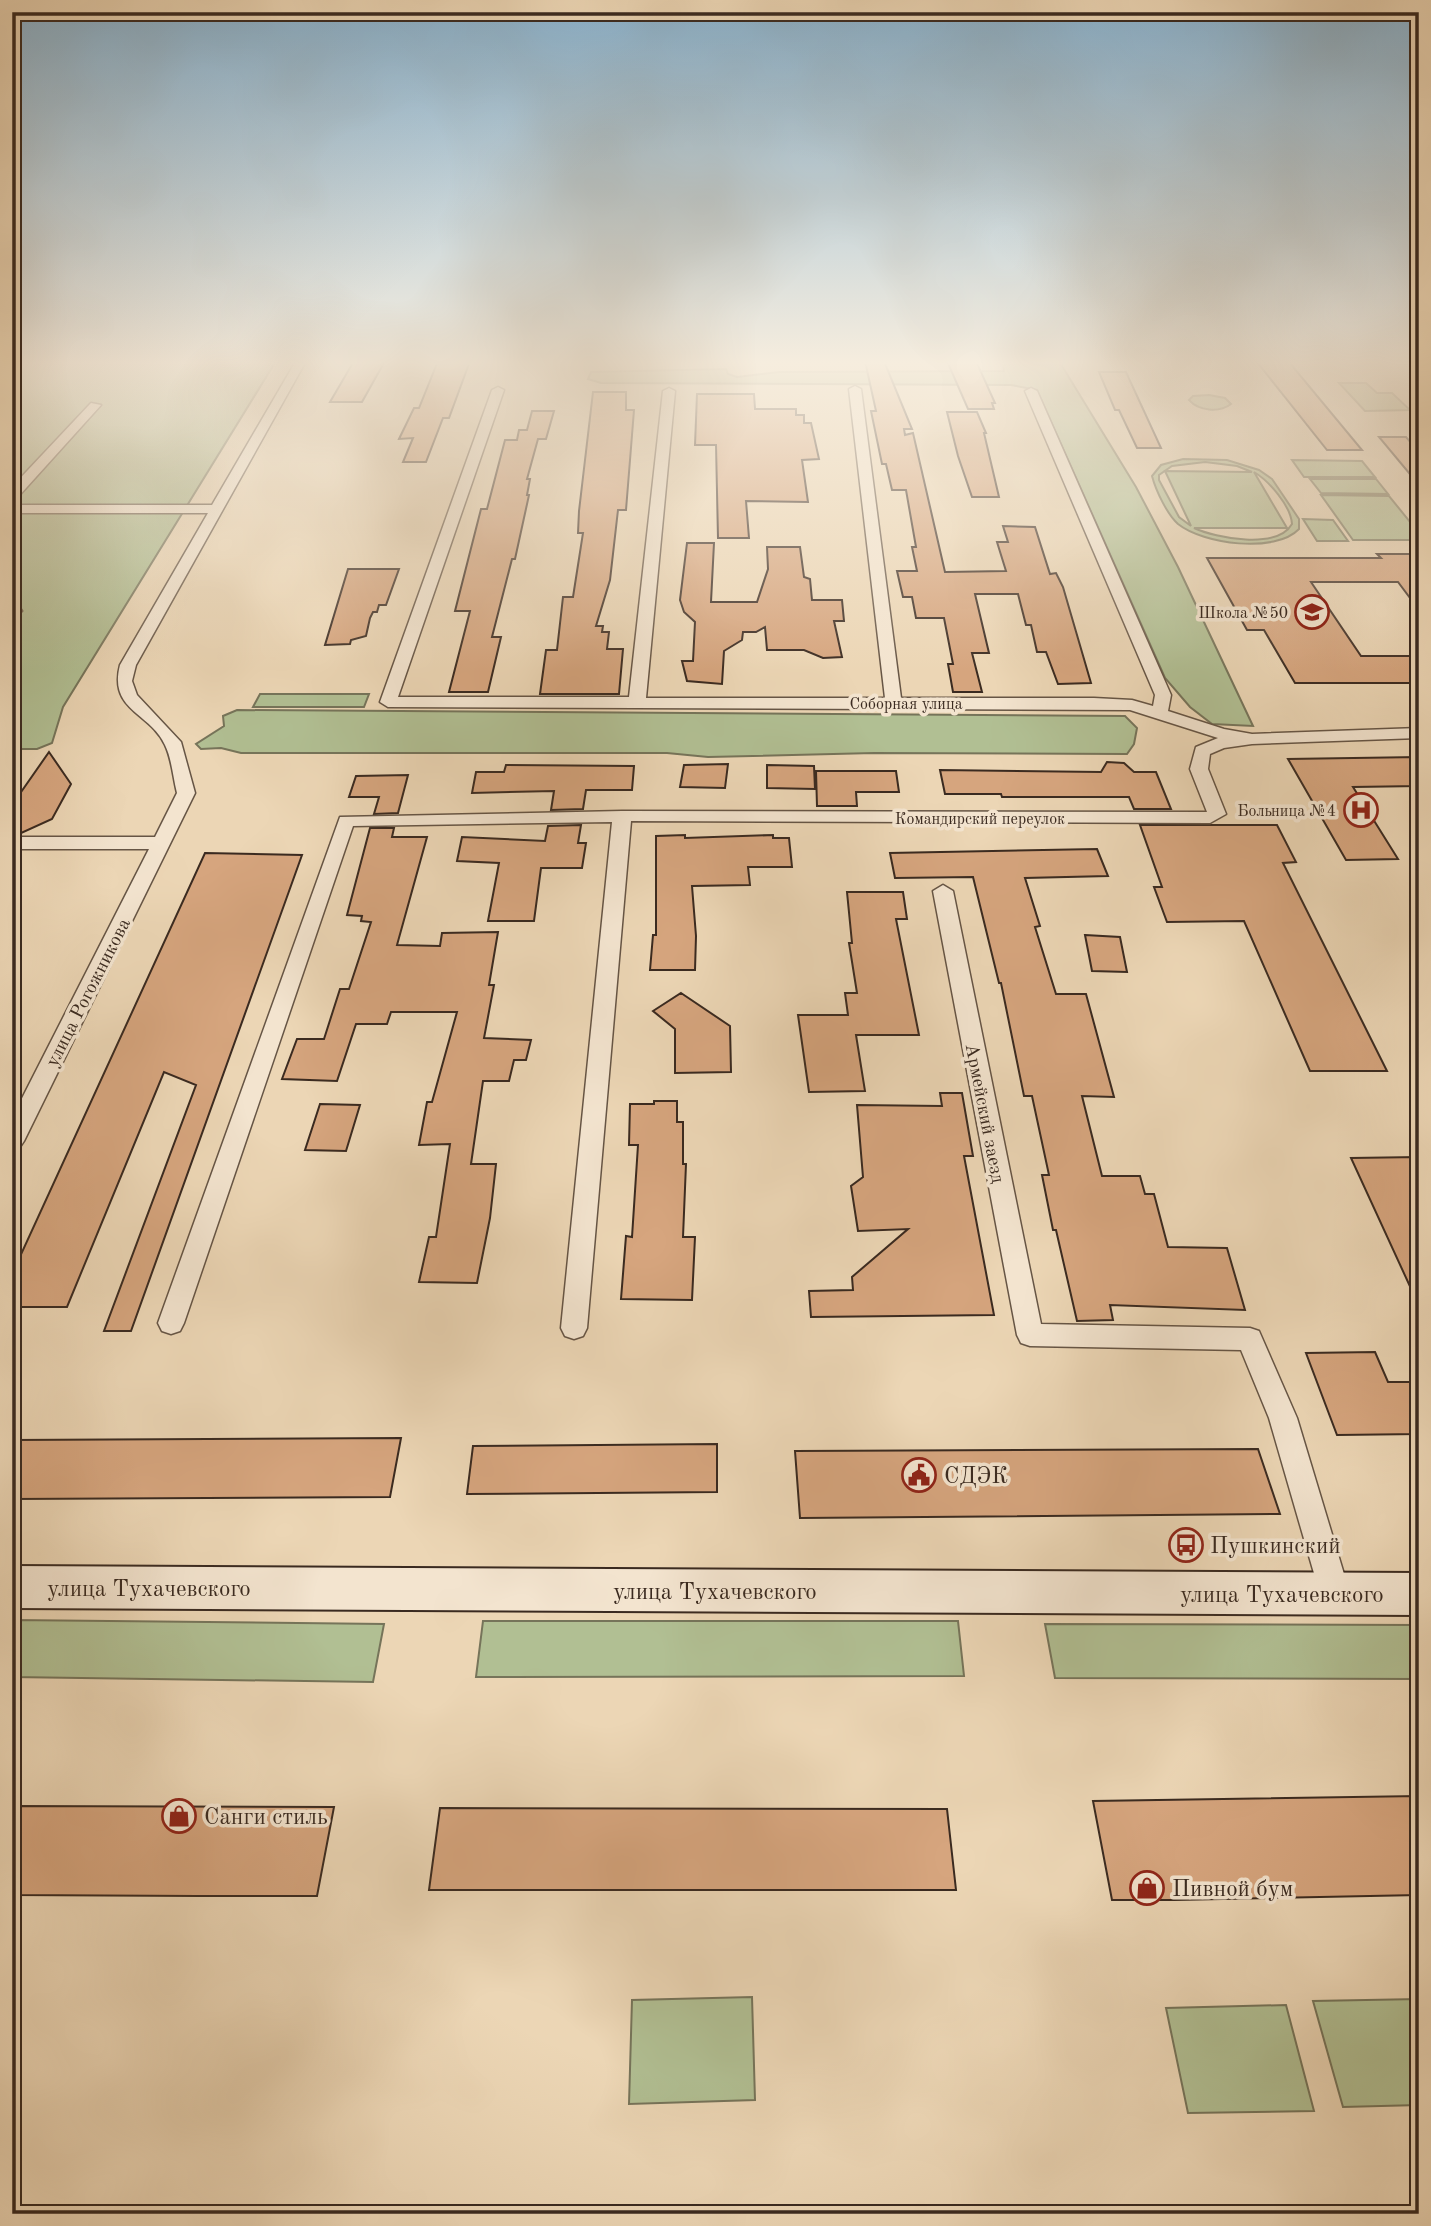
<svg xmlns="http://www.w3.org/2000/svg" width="1431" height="2226" font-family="'Old Standard TT',serif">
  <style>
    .green { fill: #b1bf93; stroke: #76745a; stroke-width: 2; fill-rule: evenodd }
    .building { fill: #d6a57e; stroke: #3a2a20; stroke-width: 2 }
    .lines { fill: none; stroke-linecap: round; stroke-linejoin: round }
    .minor-casing { stroke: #665545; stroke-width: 3 }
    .secondary-casing { stroke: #3a2a20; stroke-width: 4 }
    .minor { fill: #f3e4cf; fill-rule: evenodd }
    .secondary { fill: #f3e4cf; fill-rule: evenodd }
    .labels { text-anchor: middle; stroke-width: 7; stroke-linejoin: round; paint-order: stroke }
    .far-poi-label { font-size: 16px; fill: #3a2a20; stroke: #f3e4cf; text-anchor: end }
    .far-street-label { font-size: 16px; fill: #3a2a20; stroke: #f3e4cf }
    .street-label { font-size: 19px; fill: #3a2a20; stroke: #f3e4cf }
    .near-poi-label { font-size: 23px; fill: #3a2a20; stroke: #f3e4cf; text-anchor: start }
    .near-street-label { font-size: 23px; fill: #3a2a20; stroke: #f3e4cf }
  </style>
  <rect width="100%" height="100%" fill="#ecd6b5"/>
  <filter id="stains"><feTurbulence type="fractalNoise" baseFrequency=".00286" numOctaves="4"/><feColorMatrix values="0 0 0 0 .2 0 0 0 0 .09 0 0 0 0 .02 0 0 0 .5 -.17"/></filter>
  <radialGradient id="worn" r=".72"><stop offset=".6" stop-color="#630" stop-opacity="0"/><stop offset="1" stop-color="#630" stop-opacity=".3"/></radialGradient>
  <!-- green -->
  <path class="green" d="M12,361h264l-213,346 -11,36 -15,6h-25z
    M1003,361h56l77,126 42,80 75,159 -41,-2 -22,-17 -25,-29 -128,-288 -26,-5 -410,-2 -13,-4 3,-7 135,-3 2,5 9,3 42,-5 225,-1z
    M1339,383h27l11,10h15l18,17 -45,1z
    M1209,395l16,3 6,6c-12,9 -32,7 -42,-4l4,-4z
    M1183,459l44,1 32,10 13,9 27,40v10c-24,25 -96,15 -121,-5 -11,-10 -22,-33 -26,-48l9,-11zM1205,462l32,4 15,6 -87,-1 26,55 -12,-9 -20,-37v-5l13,-9zM1254,472c15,9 37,34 38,52 -15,26 -76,14 -98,4h93z
    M1292,460l70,1 13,16h-71z
    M1310,479h66l12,15 -67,-1z
    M1321,495l68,1 30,37v7h-66z
    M1303,519l30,1 15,21h-31z
    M260,694h109l-5,13h-111z
    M237,710l888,6 12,12 -3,16 -7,10 -253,-1 -166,4 -41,-4h-426l-20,-5 -20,1 -5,-5 28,-18 -1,-10z
    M12,1620l372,4 -11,58 -361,-5z
    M483,1621h475l6,55 -488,1z
    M1045,1624l374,1v54l-364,-1z
    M752,1997l3,103 -126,4 3,-104z
    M1419,1999v106l-76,2 -30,-106z
    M1286,2005l28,106 -126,2 -22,-105z"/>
  <!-- building -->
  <path class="building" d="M354,361h31l-23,41h-32z
    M438,361h32l-21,57h-6l-17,44h-23l10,-24 -14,1 15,-31h5z
    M865,361h19l28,68h-8l1,6 8,-2 32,139 61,-1 -9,-29h11l-5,-16 32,1 15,47 6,-1 7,14 28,96 -33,1 -12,-32h-9l-6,-27h-5l-8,-31h-43l14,59h-17l10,39h-29l-5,-28h5l-9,-46h-28l-4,-21h-9l-6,-26h20l-5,-24h4l-10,-57h-14l-6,-26h-4l-11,-53h5z
    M947,361h29l19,42h-3l2,6h-26z
    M1257,362h32l73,88h-35z
    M1099,372h27l35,76h-24l-18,-38h-4z
    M593,392h33v18h8l-8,100h-8l-8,70 -14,46h7l-1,6h7l-2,17h16l-4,45h-79l6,-44h11l6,-53h10l10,-64h-5l1,-22z
    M697,394h57l1,15h41v6h8v8h7l8,36 -17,1 6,42 -62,-1 3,37h-31l-2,-93h-21z
    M532,411h22l-8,28h-8l-11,40h3l-3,16h2l-14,64h-3l-20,78h9l-13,55h-39l21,-81h-15l26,-102h6l18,-69h12l2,-10h8z
    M947,412h30l9,21h-2l15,64h-27l-14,-41z
    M1379,437h27l13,15v33z
    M687,543h27l-3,59h46l11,-33 -1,-22h33l4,30 6,2 2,21h30l2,21h-10l8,36 -19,1 -19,-8h-37l-2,-23 -9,5h-13l-1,8 -18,11 -2,33 -35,-3 -5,-20h11l2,-39 -11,-10 -4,-12z
    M1377,554h42v56l-21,-28h-87l50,74h58v27h-124l-31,-53h-17l-40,-72h174z
    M348,569h51l-13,36h-7l-2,7h-4l-3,6 -4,18 -15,4 -1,4 -25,1z
    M49,752l22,32 -19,35 -33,15h-7v-29z
    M1419,757v29l-66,1 45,72 -52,1 -58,-101z
    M1107,762l17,1 10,9h22l15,37h-37l-5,-12h-127l-1,-3h-56l-5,-24 161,2z
    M728,764l-3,24 -45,-1 4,-22z
    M506,765l128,1 -2,24h-46l-3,19 -32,1 3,-19 -82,2 4,-21h28z
    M767,765l47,1 1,23 -48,-1z
    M816,771h80l3,21h-43l1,14h-40z
    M408,775l-10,38 -24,1 5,-17h-30l7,-21z
    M581,825l-3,18h8l-4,25h-41l-7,53h-46l11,-58 -42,-2 5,-24 83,4 3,-15z
    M1140,825h137l19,37 -13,1 104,208h-77l-66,-150 -77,1 -13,-35h8z
    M370,828h24l-2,9h35l-30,108 43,1 2,-13 56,-1 -9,53h5l-10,53 47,2 -5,20h-12l-5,21h-26l-12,83h25l-6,54 -13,65 -58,-1 10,-45h7l14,-93 -31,1 8,-43h5l25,-90h-66l-4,12h-31l-19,57 -55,-2 15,-40h27l16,-50h9l22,-67 -10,-1 1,-5 -15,-1z
    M685,835v3l88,-3v3h16l3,29h-44l2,18 -58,1 4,50 -1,34h-45l3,-35h3v-99z
    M1097,849l11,27 -83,2 15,48 -5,1 21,67h30l28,103 -32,-1 20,80h38l5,18h9l14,53 59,1 18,62 -135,-5 3,15 -36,1 -21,-91h-3l-11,-55h7l-17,-79h-8l-23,-113h-2l-26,-106 -78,1 -5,-25z
    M205,853l97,2 -171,476h-27l92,-246 -32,-13 -97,235h-55v-33z
    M847,892h56l4,27h-11l23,116h-63l9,56 -56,1 -11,-77h50l-3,-22h12l-8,-50h3z
    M1085,935l35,2 7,35 -35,-1z
    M681,993l49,33 1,46 -56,1v-44l-22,-18z
    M940,1093h22l11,63h-9l30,159 -183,2 -2,-26 44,-1 -1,-13 56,-48 -50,2 -7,-45 12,-9 -6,-72 85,1z
    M654,1101h23v21h6v42h3l-3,73h12l-3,63 -71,-1 5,-63 6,1 6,-92h-9l1,-41h24z
    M320,1104l40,1 -14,46 -41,-1z
    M1419,1157v149l-68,-148z
    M1375,1352l13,30h31v52l-82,1 -31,-82z
    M401,1438l-11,59 -378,2v-59z
    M717,1444v48l-250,2 6,-48z
    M1258,1449l22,65 -480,4 -5,-67z
    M1419,1796v99l-245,5h-62l-19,-99z
    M12,1806l322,1 -17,89h-120l-185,-1z
    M440,1808l507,1 9,81h-527z"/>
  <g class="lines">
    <!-- minor casing -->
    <g class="minor-casing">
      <path id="minor" d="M296,361h10l-170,304 -4,16 5,14 44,47 14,51 -171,348 -4,6 -8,2v-31l137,-269h-137v-12h143l22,-44c-4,-15 -5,-34 -12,-48 -14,-32 -57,-34 -45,-80l88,-152h-196v-8h200z
        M855,386l6,3 40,309h193l38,2 21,6 2,-11 -130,-304 6,-3 6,3 134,304 -3,16 56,18 28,5 167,-6v10l-167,6 -28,4 -14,6 -2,15 18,45 -16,9 -579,-2 -44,507 -4,8 -9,3 -9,-3 -4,-8 51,-506 -259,4 -169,497 -4,8 -9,3 -9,-3 -4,-8 182,-506 282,-6 585,1 -17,-43 6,-22 22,-9 -88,-28 -742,-3 -8,-5 112,-312 6,-3 6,3 -106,307h231l34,-306 6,-3 6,3 -29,307h239l-36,-309z
        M91,403l10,2 -84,93 -5,1v-12z
        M12,607l8,1 2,3 -10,4z
        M943,885l10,6 88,433 209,4 9,3 38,87 53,176 -4,10 -11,5 -11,-5 -4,-10 -51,-176 -28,-68 -211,-4 -9,-3 -4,-8 -84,-444z"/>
    </g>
    <!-- secondary casing -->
    <g class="secondary-casing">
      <path id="secondary" d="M12,1566l1407,7v42l-1407,-7z"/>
    </g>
    <!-- minor -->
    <use href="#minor" class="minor"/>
    <!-- secondary -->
    <use href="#secondary" class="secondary"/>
  </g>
  <!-- sky -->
  <linearGradient id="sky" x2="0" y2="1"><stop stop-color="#89b5d4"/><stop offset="0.54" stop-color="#f6edde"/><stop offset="1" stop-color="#f6edde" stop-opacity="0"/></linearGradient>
  <rect width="1431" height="672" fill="url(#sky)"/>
  <!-- icons -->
  <defs>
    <g id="school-ring" transform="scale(1.75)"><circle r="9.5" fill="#f3e4cf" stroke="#8f2418" stroke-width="1.5"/><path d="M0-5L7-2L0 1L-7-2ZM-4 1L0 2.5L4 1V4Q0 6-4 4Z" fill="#8f2418"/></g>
    <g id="hospital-ring" transform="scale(1.75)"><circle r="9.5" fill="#f3e4cf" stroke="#8f2418" stroke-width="1.5"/><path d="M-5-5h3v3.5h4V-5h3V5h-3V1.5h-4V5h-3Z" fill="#8f2418"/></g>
    <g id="civic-ring" transform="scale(1.75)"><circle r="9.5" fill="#f3e4cf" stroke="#8f2418" stroke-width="1.5"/><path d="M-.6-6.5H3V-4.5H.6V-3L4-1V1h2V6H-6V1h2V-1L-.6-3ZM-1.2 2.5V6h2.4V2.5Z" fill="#8f2418"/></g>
    <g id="bus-ring" transform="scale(1.75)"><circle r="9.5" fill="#f3e4cf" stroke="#8f2418" stroke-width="1.5"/><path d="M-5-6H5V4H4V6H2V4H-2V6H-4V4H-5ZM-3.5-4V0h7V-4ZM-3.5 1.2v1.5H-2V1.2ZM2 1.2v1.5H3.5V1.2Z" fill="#8f2418"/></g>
    <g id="shop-ring" transform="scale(1.75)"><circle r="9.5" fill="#f3e4cf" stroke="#8f2418" stroke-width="1.5"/><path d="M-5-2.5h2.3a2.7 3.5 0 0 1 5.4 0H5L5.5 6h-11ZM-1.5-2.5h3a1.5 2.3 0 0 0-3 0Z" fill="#8f2418"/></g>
  </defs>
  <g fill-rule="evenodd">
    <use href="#school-ring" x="1312" y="612"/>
    <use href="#hospital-ring" x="1361" y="810"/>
    <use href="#civic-ring" x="919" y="1475"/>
    <use href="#bus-ring" x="1186" y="1545"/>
    <use href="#shop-ring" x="179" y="1816"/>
    <use href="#shop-ring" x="1147" y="1888"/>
  </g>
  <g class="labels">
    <!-- far-poi labels -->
    <g class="far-poi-label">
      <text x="1288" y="618">Школа №50</text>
      <text x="1336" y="816">Больница №4</text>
    </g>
    <!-- far-street labels -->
    <g class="far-street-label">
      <text x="906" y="709">Соборная улица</text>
      <text x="980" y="824">Командирский переулок</text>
    </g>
    <!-- street labels -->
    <g class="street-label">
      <text transform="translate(87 992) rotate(-63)" y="7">улица Рогожникова</text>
      <text transform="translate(986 1113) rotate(79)" y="7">Армейский заезд</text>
    </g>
    <!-- near-poi labels -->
    <g class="near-poi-label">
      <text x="944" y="1483">СДЭК</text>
      <text x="1210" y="1553">Пушкинский</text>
      <text x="204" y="1824">Санги стиль</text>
      <text x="1172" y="1896">Пивной бум</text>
    </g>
    <!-- near-street labels -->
    <g class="near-street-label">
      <text x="149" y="1596">улица Тухачевского</text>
      <text x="715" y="1599">улица Тухачевского</text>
      <text x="1282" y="1602">улица Тухачевского</text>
    </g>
  </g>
  <!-- margin -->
  <rect width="1431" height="2226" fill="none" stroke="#ecd6b5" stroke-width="42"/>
  <rect x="14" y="14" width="1403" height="2198" fill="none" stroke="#3a2a20" stroke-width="3.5"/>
  <rect x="21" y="21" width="1389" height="2184" fill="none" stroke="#3a2a20" stroke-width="2"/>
  <rect width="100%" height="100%" filter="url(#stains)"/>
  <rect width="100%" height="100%" fill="url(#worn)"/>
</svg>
